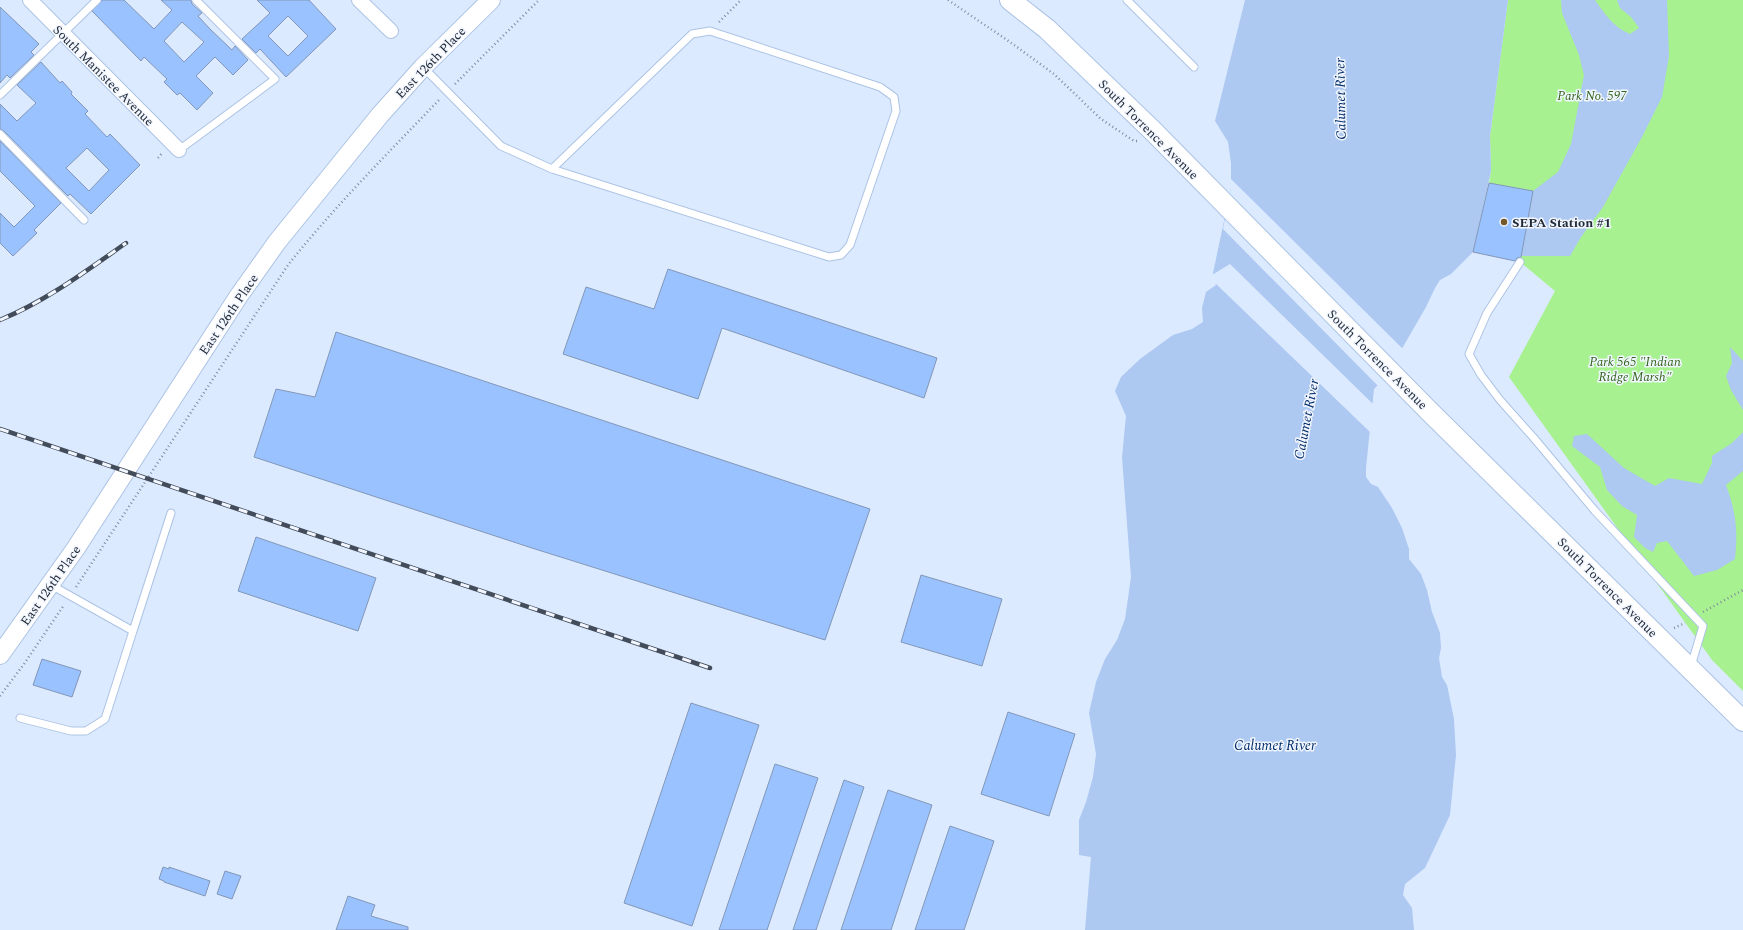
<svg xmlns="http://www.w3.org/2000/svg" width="1743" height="930" font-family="Spectral,serif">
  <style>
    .green { fill: #a7f190 }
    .water { fill: #adc8f1 }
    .pier { fill: #dceaff }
    .building { fill: #9ac2ff; stroke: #8297b7; fill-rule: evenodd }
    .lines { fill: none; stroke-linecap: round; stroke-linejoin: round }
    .service-casing { stroke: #acc3e4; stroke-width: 9 }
    .minor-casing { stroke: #acc3e4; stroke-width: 16 }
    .tertiary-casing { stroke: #acc3e4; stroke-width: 20 }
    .secondary-casing { stroke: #acc3e4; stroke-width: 22 }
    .path { stroke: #818d9e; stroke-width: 2.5; stroke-dasharray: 1 3; stroke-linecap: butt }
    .service { stroke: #fff; stroke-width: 7 }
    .minor { stroke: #fff; stroke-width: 14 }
    .tertiary { stroke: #fff; stroke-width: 18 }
    .secondary { stroke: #fff; stroke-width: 20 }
    .rail-casing { stroke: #424c5a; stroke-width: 4.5 }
    .rail { stroke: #f2f6fe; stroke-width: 3; stroke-dasharray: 9; stroke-linecap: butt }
    .poi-dot { fill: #73582a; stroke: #f2f6fe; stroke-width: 1.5 }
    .labels { text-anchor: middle; stroke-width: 3; stroke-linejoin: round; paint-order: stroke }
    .street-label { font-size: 13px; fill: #212a37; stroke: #f2f6fe }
    .park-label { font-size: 13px; font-style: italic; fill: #326620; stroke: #f2f6fe }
    .poi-label { font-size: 13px; font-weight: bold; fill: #212a37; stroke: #f2f6fe; text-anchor: start }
    .water-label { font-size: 14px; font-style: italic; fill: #022d6a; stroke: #f2f6fe }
  </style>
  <rect width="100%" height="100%" fill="#dceaff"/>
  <!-- green -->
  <path class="green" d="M1508,0h235v691l-31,-31 -203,-283 46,-86 -35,-29 13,-71 -44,-8 2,-12 -1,-35z"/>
  <!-- water -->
  <path class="water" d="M1245,0h263l-18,136 1,35 -18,81 -22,22 -11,6 -5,8 -9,19 -41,71 -11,11 -8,79v9l5,7 7,3 14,21 10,20 7,21v10l12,15 6,16 5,22 8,21 1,15 -2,10 3,19 5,8 7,34 2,36 -6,60 -25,53 -20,16 -2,11 9,13 2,22h-329l6,-73 -12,-2v-35l7,-18 7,-25 3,-23 -7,-41 7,-31 9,-23 12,-19 8,-21 6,-42 -9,-120 4,-41 -11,-25 6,-14 19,-18 33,-24 19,-6 11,-7 -1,-14 4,-16 10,-7 -3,-12 18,-85v-25l-3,-21 -13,-21z
    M1561,0h34c10,14 18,27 35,34l9,-6 -8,-11 -11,-9 -3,-8h50l2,56 -7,41 -20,40 -39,70 -22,30 -11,19h-49l12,-65 25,-19 13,-28 13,-69 -5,-20 -17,-42z
    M1730,347l13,14v49l-12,-20 -5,-14 6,-13z
    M1743,432v39l-17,14c10,27 12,45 9,74l-18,11 -23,6 -27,-35 -10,2 -4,9 -8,-4 -11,-11 3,-22 -15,-9 -15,-16 -7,-23 -28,-21 2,-10 13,-2 37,34 31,18 14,-8 33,6 10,-21v-7l20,-13z"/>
  <!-- pier -->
  <path class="pier" d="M1231,179l173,171 -17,29 -8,8 -156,-158 8,-41z
    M1230,264l144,141 -3,28 -157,-151 -2,-7z"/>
  <!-- building -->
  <path class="building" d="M102,0h22l30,29 18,-19 -11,-10h30l1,4 10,9 -4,3 12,13 22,21 3,-4 13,14 -15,15 -18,-18 -19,19 17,17 -16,17 -17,-17 -3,2 -13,-13 3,-3 -23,-22 -3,4 -49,-50zM182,22l22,20 -20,20 -20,-21z
    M257,0h52l27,29 -50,48 -26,-28 -4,4 -14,-14 28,-26zM288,16l20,20 -20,20 -20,-20z
    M0,7l39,37 -8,8 3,3 -24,23 -3,-3 -7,8z
    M41,62l19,21 2,-2 10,11 -1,2 17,17 -3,3 22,23 3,-3 30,31 -49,49 -21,-20 -2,2 -64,-65 -4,-2v-25l17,17 19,-18 -19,-18zM87,148l22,22 -20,21 -23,-23z
    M0,141l61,62 -27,27 3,3 -24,23 -13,-13v-30l14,14 21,-21 -35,-35z
    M1489,183l44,8 -12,66 -4,1 -2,3 -42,-9z
    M668,269l269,89 -13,40 -202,-70 -24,71 -135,-45 23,-67 68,22z
    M336,332l534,177 -45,131 -290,-91 -281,-92 22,-68 39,8z
    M256,537l120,41 -18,53 -120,-40z
    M921,575l81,24 -20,67 -81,-24z
    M42,659l39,12 -9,26 -39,-12z
    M691,703l68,22 -67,201 -68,-23z
    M1008,712l67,22 -26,82 -68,-22z
    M775,764l43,14 -51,152h-48z
    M844,780l20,7 -48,143h-23z
    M888,790l44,15 -41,125h-50z
    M950,826l44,15 -30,89h-49z
    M163,867l6,2v-2l41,14 -5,15 -41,-14v-1l-5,-2z
    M225,871l16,5 -9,23 -15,-5z
    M348,896l27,9 -4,11 37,11v3h-72z"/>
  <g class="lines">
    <!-- service casing -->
    <g class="service-casing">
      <path id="service" d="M1127,0l67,67
        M423,67l78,79 51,23 277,88 12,-2 9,-10 46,-134 -2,-14 -14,-10 -170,-56 -18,3 -140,135
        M0,95l97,-95
        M0,134l84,86
        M179,150l96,-71 -79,-79
        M1520,262l-33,51 -18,41 12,21 19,25 33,37 62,74 108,115 -12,40
        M133,631l38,-118
        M20,718l51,13h15l19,-12 28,-88 -82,-46"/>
    </g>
    <!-- minor casing -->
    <g class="minor-casing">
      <path id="minor" d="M30,0l149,150
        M359,0l32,31"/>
    </g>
    <!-- tertiary casing -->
    <g class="tertiary-casing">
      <path id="tertiary" d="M0,655l76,-107 162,-251 39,-55 103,-127 43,-48 68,-67"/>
    </g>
    <!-- secondary casing -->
    <g class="secondary-casing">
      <path id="secondary" d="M1010,0l37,29 106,102 276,280 314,310"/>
    </g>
    <!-- path -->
    <path class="path" d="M948,0l62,42 44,32 47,45 33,22h4
      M719,22l22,-22
      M455,84l84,-84
      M158,158l5,-6
      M76,587l212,-322c47,-59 100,-112 152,-166
      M1703,612l40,-22
      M1674,628l11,-5
      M0,696l24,-32 40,-59"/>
    <!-- service -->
    <use href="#service" class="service"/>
    <!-- minor -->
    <use href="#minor" class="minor"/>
    <!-- tertiary -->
    <use href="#tertiary" class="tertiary"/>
    <!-- secondary -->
    <use href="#secondary" class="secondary"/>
    <!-- rail casing -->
    <g class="rail-casing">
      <path id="rail" d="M0,320c46,-19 86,-49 126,-77
        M0,429l710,239"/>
    </g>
    <!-- rail -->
    <use href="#rail" class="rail"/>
  </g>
  <!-- markers -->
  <circle class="poi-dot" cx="1504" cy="222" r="4"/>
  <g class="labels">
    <!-- street labels -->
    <g class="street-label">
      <text transform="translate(430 62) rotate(-46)" y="5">East 126th Place</text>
      <text transform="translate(104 75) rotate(45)" y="5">South Manistee Avenue</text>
      <text transform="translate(1149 129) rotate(45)" y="5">South Torrence Avenue</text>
      <text transform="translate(228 314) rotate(-56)" y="5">East 126th Place</text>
      <text transform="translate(1378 359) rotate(45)" y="5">South Torrence Avenue</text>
      <text transform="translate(50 585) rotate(-55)" y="5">East 126th Place</text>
      <text transform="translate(1608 587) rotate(45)" y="5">South Torrence Avenue</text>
    </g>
    <!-- park labels -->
    <g class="park-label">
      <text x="1592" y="100">Park No. 597</text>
      <text x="1635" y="366">Park 565 "Indian<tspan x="1635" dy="15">Ridge Marsh"</tspan></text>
    </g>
    <!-- poi labels -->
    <g class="poi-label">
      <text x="1512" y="227">SEPA Station #1</text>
    </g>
    <!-- water labels -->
    <g class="water-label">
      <text transform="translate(1340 99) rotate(-91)" y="5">Calumet River</text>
      <text transform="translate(1306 419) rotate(-79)" y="5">Calumet River</text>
      <text x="1275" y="750">Calumet River</text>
    </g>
  </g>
</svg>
